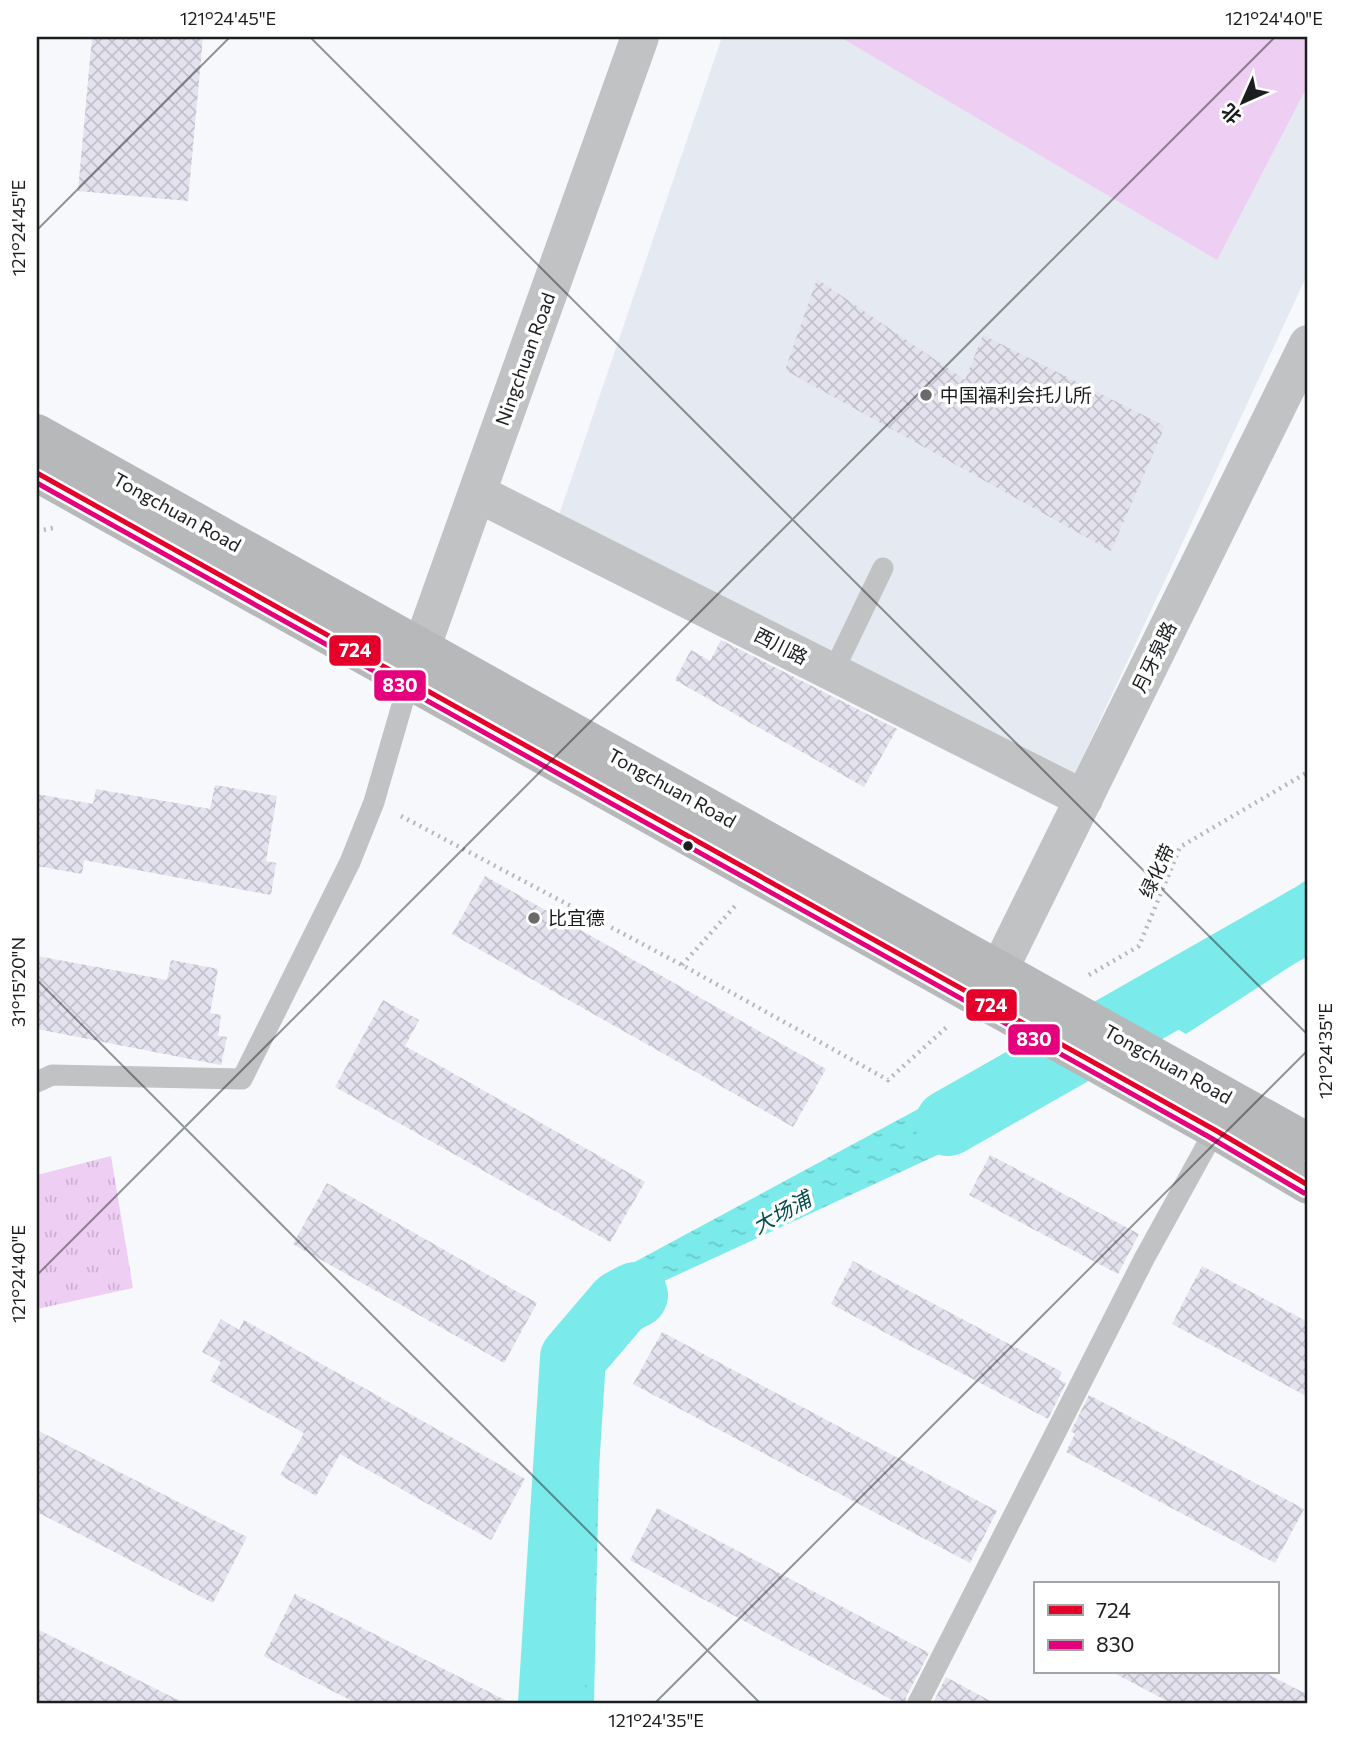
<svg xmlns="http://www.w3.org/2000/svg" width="1345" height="1740" font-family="Commissioner,'Noto Sans SC',sans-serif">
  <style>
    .built { fill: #e5e9f2 }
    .grass { fill: url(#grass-tufts) }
    .park { fill: #efcef3 }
    .water { fill: url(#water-ripples) }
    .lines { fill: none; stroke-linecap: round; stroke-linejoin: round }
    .river { stroke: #7aeaeb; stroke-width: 66 }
    .building { fill: url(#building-cross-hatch) }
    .path { stroke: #b6b7b9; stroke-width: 4.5; stroke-dasharray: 2 5; stroke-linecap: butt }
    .lane { stroke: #c1c2c3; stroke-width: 21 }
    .street { stroke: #c1c2c3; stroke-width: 38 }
    .secondary { stroke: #b7b8b9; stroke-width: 38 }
    .bus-1-casing { stroke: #fff; stroke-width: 10 }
    .bus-2-casing { stroke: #fff; stroke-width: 10 }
    .bus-1 { stroke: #e4002b; stroke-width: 5 }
    .bus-2 { stroke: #e5007d; stroke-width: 5 }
    .ticks { fill: none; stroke: #1b1d1f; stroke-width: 2; stroke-opacity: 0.45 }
    .poi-dot { fill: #686a6c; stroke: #fff; stroke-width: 2.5 }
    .bus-dot { fill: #1b1d1f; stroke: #fff; stroke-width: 2.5 }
    .labels { text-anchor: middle; stroke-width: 7; stroke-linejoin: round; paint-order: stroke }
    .street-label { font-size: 19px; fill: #1b1d1f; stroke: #fff }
    .poi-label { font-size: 19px; fill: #1b1d1f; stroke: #fff; text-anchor: start }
    .water-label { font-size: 21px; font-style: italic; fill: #054d4d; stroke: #fff }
    .line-badge { stroke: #fff; stroke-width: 2.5 }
    .badge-label { font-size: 19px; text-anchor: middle; font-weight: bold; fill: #fff }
    .neatline { fill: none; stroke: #1b1d1f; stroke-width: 2.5 }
    .ticks-label { font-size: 18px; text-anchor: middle; fill: #1b1d1f }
  </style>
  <defs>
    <pattern id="grass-tufts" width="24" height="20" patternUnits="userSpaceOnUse" patternTransform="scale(1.75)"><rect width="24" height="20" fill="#efcef3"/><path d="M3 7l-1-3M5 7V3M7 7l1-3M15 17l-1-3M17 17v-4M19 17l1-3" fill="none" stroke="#ccb0d0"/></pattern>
    <pattern id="water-ripples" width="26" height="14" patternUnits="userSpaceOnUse" patternTransform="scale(1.75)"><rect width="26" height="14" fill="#7aeaeb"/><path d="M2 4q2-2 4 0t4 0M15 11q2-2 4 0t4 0" fill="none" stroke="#69c8c9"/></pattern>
    <pattern id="building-cross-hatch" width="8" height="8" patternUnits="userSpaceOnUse" patternTransform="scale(1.75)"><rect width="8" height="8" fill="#e3e2ee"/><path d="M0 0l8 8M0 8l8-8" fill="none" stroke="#c2c1cc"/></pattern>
  </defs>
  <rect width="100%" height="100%" fill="#f6f8fb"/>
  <!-- built -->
  <path class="built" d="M722,37h586v236l-236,507 -514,-262z"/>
  <!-- grass -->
  <path class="grass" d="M111,1156l22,132 -96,21v-134z"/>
  <!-- park -->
  <path class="park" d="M840,37h468v48l-91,175z"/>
  <!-- water -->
  <path class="water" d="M1308,879v76l-122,79 -68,-39 103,-59z
    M1028,1078l25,11 -83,51 -332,153 -37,77 -7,333h-43l22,-345 45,-87 317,-171z"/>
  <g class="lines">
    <!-- river -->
    <path class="river" d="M948,1123l360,-205
      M551,1703l22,-345 47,-55 15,-8"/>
  </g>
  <!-- building -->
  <path class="building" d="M92,37h111l-15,164 -110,-10z
    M817,279l148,101 18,-45 182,91 -54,125 -326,-181z
    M721,640l176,89 -33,58 -189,-107 16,-30 19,11z
    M215,785l62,11 -11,65 10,2 -5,32 -187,-35 -2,14 -45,-8v-72l56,10 3,-15 114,20z
    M485,876l341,193 -33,58 -341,-193z
    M37,956l130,24 4,-20 47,9 -8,44 11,2 -3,21 9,1 -6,28 -184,-36z
    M383,1000l36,20 -14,26 240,136 -35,60 -275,-155z
    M990,1155l149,79 -21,40 -149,-79z
    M327,1183l210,120 -33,60 -211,-119z
    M853,1261l209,111 -4,7 8,4 -18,36 -217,-115z
    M1202,1266l106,56v75l-136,-73z
    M221,1319l18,11 5,-10 281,159 -34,61 -151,-86 -24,42 -36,-21 24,-42 -94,-52 11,-19 -19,-10z
    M662,1332l335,179 -27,52 -337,-179z
    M1089,1395l215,114 -29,54 -209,-111 9,-18 -4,-3z
    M37,1430l210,107 -34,66 -176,-91z
    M657,1508l272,145 -23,44 -1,6h-7l-268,-143z
    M295,1594l216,109h-155l-92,-47z
    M37,1629l147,74h-147z
    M1112,1672h152l44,23v8h-137z
    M946,1677l48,26h-61z"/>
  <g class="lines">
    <!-- path -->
    <path class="path" d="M37,531l16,-3
      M401,816l281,149 206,115 61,-55
      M682,965l53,-59
      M1089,975l50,-29 41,-99 128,-75"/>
    <!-- lane -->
    <path class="lane" d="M833,672l50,-104
      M37,1082l15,-7 190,4 108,-217 24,-60 35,-121
      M918,1703l226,-444 71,-129"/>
    <!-- street -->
    <path class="street" d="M477,493l607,306
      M411,677l229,-640
      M999,970l309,-626"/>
    <!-- secondary -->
    <path class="secondary" d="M37,433l1271,709
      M37,473l1178,657 93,55"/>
    <!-- bus-1 casing -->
    <g class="bus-1-casing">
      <path id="bus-1" d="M37,473l1178,657 93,55"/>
    </g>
    <!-- bus-2 casing -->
    <g class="bus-2-casing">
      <path id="bus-2" d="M37,483l1174,655 93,55"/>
    </g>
    <!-- bus-1 -->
    <use href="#bus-1" class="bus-1"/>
    <!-- bus-2 -->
    <use href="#bus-2" class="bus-2"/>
  </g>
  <!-- ticks -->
  <path class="ticks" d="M310,37l998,998M37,230l193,-193M37,980l723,723M37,1275l1238,-1238M655,1703l653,-653"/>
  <!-- markers -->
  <g class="poi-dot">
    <circle cx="926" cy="395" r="7"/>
    <circle cx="534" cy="918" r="7"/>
  </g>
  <circle class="bus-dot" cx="688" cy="846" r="6"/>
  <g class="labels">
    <!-- street labels -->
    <g class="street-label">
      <text transform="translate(525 359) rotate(-70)" y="7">Ningchuan Road</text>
      <text transform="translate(177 512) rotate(29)" y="7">Tongchuan Road</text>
      <text transform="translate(781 646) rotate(27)" y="7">西川路</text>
      <text transform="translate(1154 657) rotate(-64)" y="7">月牙泉路</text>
      <text transform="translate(672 788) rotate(29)" y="7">Tongchuan Road</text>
      <text transform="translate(1157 871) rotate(-65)" y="7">绿化带</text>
      <text transform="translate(1168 1064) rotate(29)" y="7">Tongchuan Road</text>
    </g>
    <!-- poi labels -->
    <g class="poi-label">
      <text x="940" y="402">中国福利会托儿所</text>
      <text x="548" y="925">比宜德</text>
    </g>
    <!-- water labels -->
    <g class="water-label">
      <text transform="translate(782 1213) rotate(-29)" y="7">大场浦</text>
    </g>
  </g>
  <g class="line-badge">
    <rect x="328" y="634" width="54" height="33" rx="7" fill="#e4002b"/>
    <rect x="373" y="669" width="54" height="33" rx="7" fill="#e5007d"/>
    <rect x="965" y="988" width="53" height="34" rx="7" fill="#e4002b"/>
    <rect x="1007" y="1023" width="54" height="33" rx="7" fill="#e5007d"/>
  </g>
  <g class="badge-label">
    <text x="355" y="657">724</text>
    <text x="400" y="692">830</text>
    <text x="991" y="1012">724</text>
    <text x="1034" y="1046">830</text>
  </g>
  <!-- border -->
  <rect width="1345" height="1740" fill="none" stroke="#ffffff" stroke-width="77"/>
  <!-- legend -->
  <rect x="1034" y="1582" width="245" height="91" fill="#ffffff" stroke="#a4a5a5" stroke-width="2"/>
  <rect x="1048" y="1605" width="35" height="10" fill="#e4002b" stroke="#a4a5a5" stroke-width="2"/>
  <text x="1096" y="1618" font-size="21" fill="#1b1d1f">724</text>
  <rect x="1048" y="1640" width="35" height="10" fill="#e5007d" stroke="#a4a5a5" stroke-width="2"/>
  <text x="1096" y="1652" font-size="21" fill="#1b1d1f">830</text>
  <!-- north arrow -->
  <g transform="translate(1243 102) rotate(225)" stroke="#ffffff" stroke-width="5" paint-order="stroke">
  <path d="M0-5L12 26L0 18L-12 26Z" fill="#1b1d1f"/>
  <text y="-10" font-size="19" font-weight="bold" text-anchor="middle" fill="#1b1d1f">北</text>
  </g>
  <rect x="38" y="38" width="1268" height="1664" class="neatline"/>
  <g class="ticks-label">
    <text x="228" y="25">121°24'45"E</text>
    <text x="1274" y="25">121°24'40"E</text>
    <text transform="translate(19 228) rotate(-90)" y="6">121°24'45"E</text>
    <text transform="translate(19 982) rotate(-90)" y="6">31°15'20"N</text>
    <text transform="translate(1326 1051) rotate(-90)" y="6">121°24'35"E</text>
    <text transform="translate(19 1274) rotate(-90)" y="6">121°24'40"E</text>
    <text x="656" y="1727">121°24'35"E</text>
  </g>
</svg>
